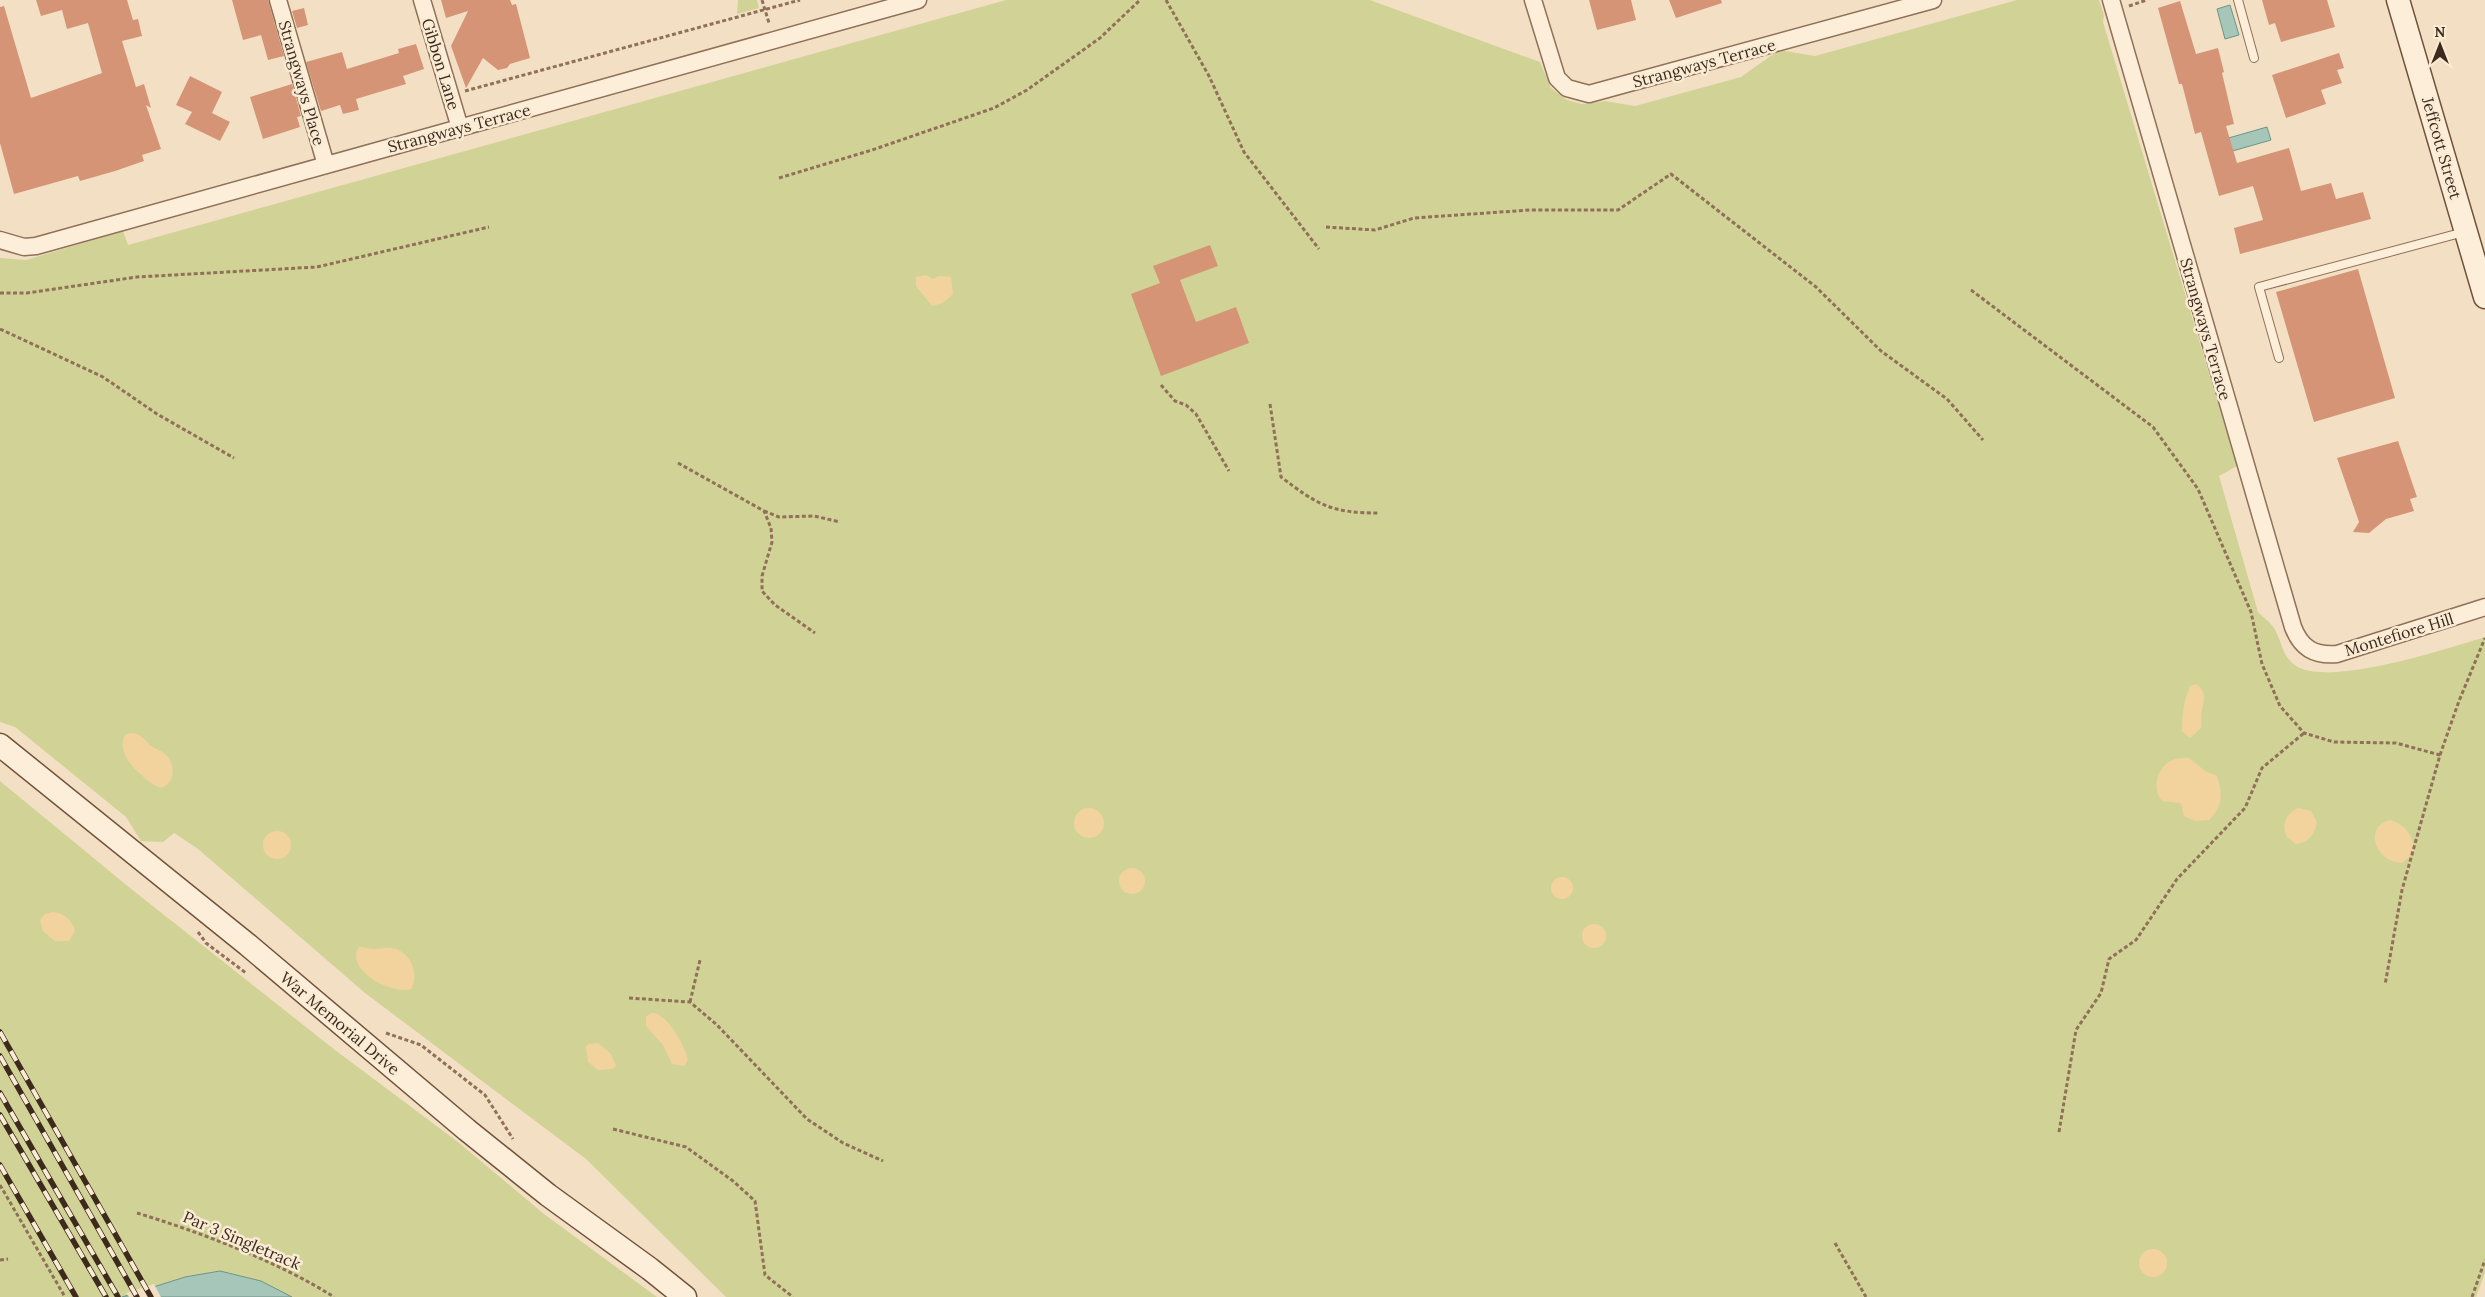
<svg xmlns="http://www.w3.org/2000/svg" width="2485" height="1297" font-family="Lora,serif">
  <style>
    .green { fill: #d1d396 }
    .sand { fill: #f2d39e }
    .water { fill: #a6c6b9; stroke: #6b9587 }
    .pier { fill: #f3e0c4 }
    .building { fill: #d59475 }
    .lines { fill: none; stroke-linecap: round; stroke-linejoin: round }
    .lane-casing { stroke: #907058; stroke-width: 10 }
    .street-casing { stroke: #907058; stroke-width: 19 }
    .secondary-casing { stroke: #72513b; stroke-width: 25 }
    .path { stroke: #907058; stroke-width: 3; stroke-dasharray: 4 2.5; stroke-linecap: butt }
    .lane { stroke: #fceed8; stroke-width: 8 }
    .street { stroke: #fceed8; stroke-width: 16 }
    .secondary { stroke: #fceed8; stroke-width: 22 }
    .rail-casing { stroke: #3e2a1d; stroke-width: 5.5 }
    .rail { stroke: #f9ebd4; stroke-width: 4; stroke-dasharray: 11; stroke-linecap: butt }
    .labels { text-anchor: middle; stroke-width: 5; stroke-linejoin: round; paint-order: stroke }
    .street-label { font-size: 16px; fill: #3e2a1d; stroke: #f9ebd4 }
  </style>
  <rect width="100%" height="100%" fill="#f3e0c4"/>
  <!-- green -->
  <path class="green" d="M738,0h19l2,8 -22,6z
    M1006,0h364l170,62 11,26 16,12 15,4 23,-3 30,5 106,-29 38,-27 36,6 202,-56h82l5,15 -1,7 134,444 -18,10 39,136c5,5 12,10 16,16 8,13 8,29 22,38 34,21 150,-17 189,-29v636l-9,24h-1750l-140,-138 -221,-166 -167,-144 -24,-16 -11,9 -22,-1 -15,-24 -111,-90 -15,-5v-464l26,2 97,-29 5,14z
    M0,781l130,107 205,162 123,92 86,72 113,83h-657z"/>
  <!-- sand -->
  <path class="sand" d="M926,275l7,4 6,-3 12,1 2,17 -10,9 -11,3 -16,-20v-9z
    M2196,684c11,8 8,15 6,26 -2,6 0,12 -1,18l-11,10 -8,-7c0,-16 2,-31 8,-45z
    M130,733c10,0 13,5 20,12 4,4 12,5 17,11 9,10 8,28 -7,32 -16,-8 -46,-33 -35,-53z
    M2189,758l16,13 12,5c6,19 6,30 -8,44l-14,1 -11,-5 -3,-13 -19,-2c-12,-15 -3,-38 14,-42 4,-1 9,-1 13,-1z
    M1074 823a15 15 0 1 1 30 0a15 15 0 1 1-30 0Z
    M2298,808l13,3 6,11c-2,12 -9,21 -21,22l-9,-7c-6,-13 -1,-23 11,-29z
    M2391,820c16,6 24,18 22,34l-11,9c-26,0 -40,-37 -11,-43z
    M263 845a14 14 0 1 1 28 0a14 14 0 1 1-28 0Z
    M1119 881a13 13 0 1 1 26 0a13 13 0 1 1-26 0Z
    M1551 888a11 11 0 1 1 22 0a11 11 0 1 1-22 0Z
    M53,912c11,1 19,8 22,19l-6,10h-14l-12,-10 -3,-11 5,-6z
    M1582 936a12 12 0 1 1 24 0a12 12 0 1 1-24 0Z
    M359,947c6,0 11,2 16,2 5,0 11,-2 16,-1 19,2 29,26 20,41 -20,6 -67,-20 -52,-42z
    M651,1013c16,-1 34,33 37,47l-4,6 -12,-2 -9,-19 -17,-19v-9z
    M598,1043l12,10 6,12 -3,4 -15,1 -10,-8 -2,-15 2,-3z
    M2139 1263a14 14 0 1 1 28 0a14 14 0 1 1-28 0Z"/>
  <!-- water -->
  <path class="water" d="M2230,5l9,30 -14,4 -8,-30z
    M2267,127l4,13 -42,12 -4,-13z
    M220,1271l41,10 31,16h-170l63,-20z"/>
  <!-- pier -->
  <path class="pier" d="M154,1284l7,13h-32l-3,-4z"/>
  <!-- building -->
  <path class="building" d="M36,0h91l6,20 5,-1 4,17 -20,5 14,46 8,-3 7,24 -5,-3 15,44 -19,6 2,6 -29,10 -35,10 -2,-5 -64,18 -14,-51v-136l4,-1 27,92 71,-25 -14,-50 -21,6 -5,-19 -21,6z
    M232,0h36l16,56 -16,4 -7,-25 -18,5z
    M441,0h69l2,5 4,-1 14,54 -20,6 -3,4 -9,2 -15,-12 -17,30 -15,-42 17,-35 -22,7z
    M1589,0h42l5,20 -39,10z
    M1669,0h52l1,3 -46,15z
    M2262,0h65l8,27 -54,15 -6,-19 -6,2z
    M2180,1l16,53 22,-6 6,24 -2,1 12,51 -8,2 11,37 52,-15 12,43 30,-8 5,16 27,-7 8,27 -131,35 -6,-26 29,-8 -10,-34 -34,10 -18,-64 -6,2 -13,-50h-3l-21,-76z
    M304,8l4,17 -11,3 -5,-17z
    M416,44l8,25 -21,7 3,8 -50,15 3,11 -16,4 -3,-9 -19,6 -15,-49 36,-10 5,17 52,-16 -1,-4z
    M2339,53l5,15 -7,2 5,13 -21,7 5,14 -40,14 -14,-43z
    M190,76l32,16 -10,21 18,9 -10,19 -35,-17 7,-12 -16,-7z
    M292,84l9,32 -4,1 3,10 -37,12 -13,-42z
    M1210,245l8,21 -38,14 16,42 40,-15 13,36 -88,33 -30,-82 29,-11 -7,-17z
    M2358,269l37,129 -81,24 -38,-130z
    M2398,441l19,56 -7,2 4,12 -28,8 -17,14 -16,-1 6,-10 -22,-64z"/>
  <g class="lines">
    <!-- lane casing -->
    <g class="lane-casing">
      <path id="lane" d="M2238,0l16,58
        M2279,358l-20,-71 205,-55"/>
    </g>
    <!-- street casing -->
    <g class="street-casing">
      <path id="street" d="M278,0l48,165
        M422,0l38,128
        M1533,0l24,78 10,10 22,6 344,-94
        M2111,0l182,627c8,21 21,29 44,27l148,-47
        M0,240l24,7 12,-1 882,-246"/>
    </g>
    <!-- secondary casing -->
    <g class="secondary-casing">
      <path id="secondary" d="M2398,0l87,297
        M0,745l248,200 219,185 81,65 102,74 35,28"/>
    </g>
    <!-- path -->
    <path class="path" d="M762,0l7,23
      M1166,0l43,76 35,76 75,97
      M2129,6l18,-6
      M465,91l335,-91
      M779,178l93,-28 122,-42 33,-18 73,-52 40,-38
      M1326,227l49,3 39,-12 116,-8h88l53,-36 145,113 65,64 66,48 36,41
      M1971,290l182,137 45,62 53,123 11,52 18,42 24,27 30,9 62,1 44,12 -38,135 -17,95
      M0,293h27l110,-16 180,-10 172,-40
      M0,329l103,48 54,37 77,44
      M1161,385l14,16 11,4 10,9 33,57
      M1270,404l11,73c37,28 50,36 98,36
      M678,463l86,48 7,17 1,14 -10,34v15l13,14 40,28
      M764,511l15,6 35,-1 26,6
      M2440,755l19,-54 26,-63
      M198,932l8,11 40,30
      M629,998l61,4 27,23 90,94 36,24 40,18
      M690,1002l10,-42
      M386,1033l35,12 64,50 28,44
      M613,1129l73,18 47,34 22,20 10,74 28,22
      M2059,1132l17,-102 25,-37 8,-34 27,-19 41,-61 68,-71 17,-40 42,-35
      M0,1185l65,112
      M137,1213c63,19 142,49 197,84
      M1835,1243l31,54
      M0,1260l8,-1
      M2472,1297l13,-37"/>
    <!-- lane -->
    <use href="#lane" class="lane"/>
    <!-- street -->
    <use href="#street" class="street"/>
    <!-- secondary -->
    <use href="#secondary" class="secondary"/>
    <!-- rail casing -->
    <g class="rail-casing">
      <path id="rail" d="M0,1032l151,265
        M0,1056l137,241
        M0,1093l118,204
        M0,1115l106,182
        M0,1165l76,132"/>
    </g>
    <!-- rail -->
    <use href="#rail" class="rail"/>
  </g>
  <g class="labels">
    <!-- street labels -->
    <g class="street-label">
      <text transform="translate(1704 63) rotate(-15)" y="6">Strangways Terrace</text>
      <text transform="translate(441 64) rotate(73)" y="6">Gibbon Lane</text>
      <text transform="translate(302 83) rotate(74)" y="6">Strangways Place</text>
      <text transform="translate(459 128) rotate(-15)" y="6">Strangways Terrace</text>
      <text transform="translate(2442 148) rotate(74)" y="6">Jeffcott Street</text>
      <text transform="translate(2206 329) rotate(74)" y="6">Strangways Terrace</text>
      <text transform="translate(2399 634) rotate(-17)" y="6">Montefiore Hill</text>
      <text transform="translate(340 1023) rotate(40)" y="6">War Memorial Drive</text>
      <text transform="translate(242 1240) rotate(23)" y="6">Par 3 Singletrack</text>
    </g>
  </g>
  <!-- north arrow -->
  <g transform="translate(2440 45)" stroke="#f9ebd4" stroke-width="4" paint-order="stroke">
  <path d="M0-4L9 19L0 12L-9 19Z" fill="#3e2a1d"/>
  <text y="-8" font-size="14" font-weight="bold" text-anchor="middle" fill="#3e2a1d">N</text>
  </g>
</svg>
